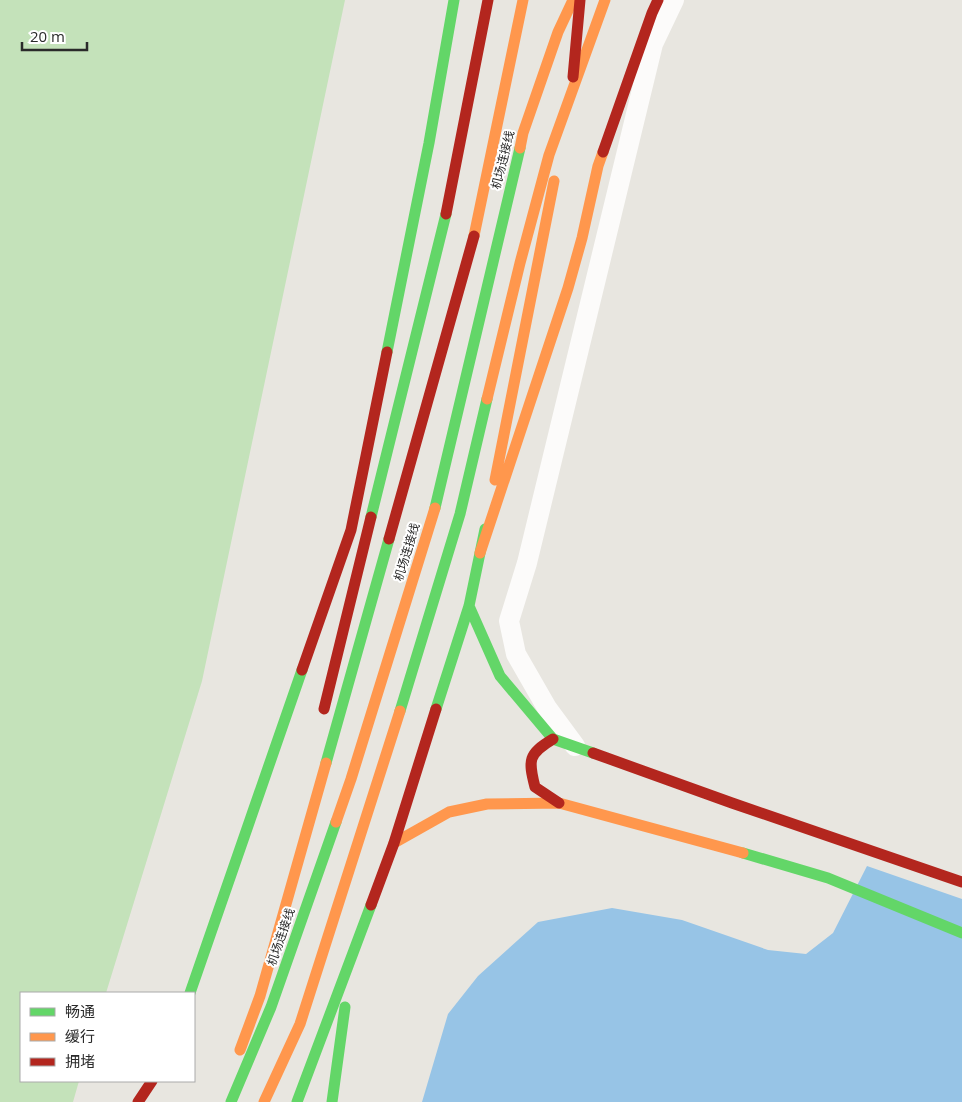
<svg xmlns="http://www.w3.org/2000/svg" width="962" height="1102" font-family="'Open Sans','Noto Sans SC',sans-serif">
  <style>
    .green { fill: #c4e2ba }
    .water { fill: #97c4e6 }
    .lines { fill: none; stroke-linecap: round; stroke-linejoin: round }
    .street { stroke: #fcfbfa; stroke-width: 20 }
    .fast { stroke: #63d668; stroke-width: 11 }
    .slow { stroke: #ff974d; stroke-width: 11 }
    .jam { stroke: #b3261e; stroke-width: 11 }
    .labels { text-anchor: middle; stroke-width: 4; stroke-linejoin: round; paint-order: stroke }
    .street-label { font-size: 12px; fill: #2a2a2a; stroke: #fff }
  </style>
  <rect width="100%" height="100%" fill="#e8e6e0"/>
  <!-- green -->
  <path class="green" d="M0,0h345l-143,681 -96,312h-85v88h58l-6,21h-73z"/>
  <!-- water -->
  <path class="water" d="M867,866l95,33v203h-540l26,-88 30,-38 60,-54 74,-14 70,12 86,30 38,4 27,-21z"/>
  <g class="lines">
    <!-- street -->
    <path class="street" d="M575,746l-28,-38 -31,-54 -7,-33 18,-58 126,-519 21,-44"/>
    <!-- fast -->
    <path class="fast" d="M387,352l42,-209 25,-143
      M435,508l85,-360
      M371,517l75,-303
      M469,606l31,70 53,63 40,14
      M436,709l33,-103 16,-77
      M400,711l60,-197 27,-115
      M326,763l63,-224
      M743,853l85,25 134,55
      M190,993l112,-323
      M231,1102l40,-95 65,-185
      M297,1102l74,-197
      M332,1102l13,-95"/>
    <!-- slow -->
    <path class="slow" d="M520,148l3,-15 35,-101 15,-32
      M474,236l49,-236
      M487,399l33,-136 29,-108 56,-155
      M495,480l59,-299
      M480,553l88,-265 14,-50 16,-72 5,-14
      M336,822l15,-43 84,-271
      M394,843l55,-31 38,-8 72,-1 184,50
      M240,1050l20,-54 66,-233
      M264,1102l36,-78 100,-313"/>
    <!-- jam -->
    <path class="jam" d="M573,77l7,-77
      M603,152l49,-139 6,-13
      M446,214l42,-214
      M389,539l85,-303
      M302,670l49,-140 36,-178
      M324,709l47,-192
      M553,739c-25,15 -25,21 -18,48l24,16
      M593,753l139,50 230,79
      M371,905l23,-62 42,-134
      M138,1102l14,-21"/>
  </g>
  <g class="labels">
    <!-- street labels -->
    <g class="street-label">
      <text transform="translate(503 160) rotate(-76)" y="4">机场连接线</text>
      <text transform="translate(407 552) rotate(-73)" y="4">机场连接线</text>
      <text transform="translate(281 937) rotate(-71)" y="4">机场连接线</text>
    </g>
  </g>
  <!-- legend -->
  <rect x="20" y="992" width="175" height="90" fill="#ffffff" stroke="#aaaaaa"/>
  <rect x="30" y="1008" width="25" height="8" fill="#63d668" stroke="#aaaaaa"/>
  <text x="65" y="1017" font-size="15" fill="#2a2a2a">畅通</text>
  <rect x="30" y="1033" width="25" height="8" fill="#ff974d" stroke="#aaaaaa"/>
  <text x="65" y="1042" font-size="15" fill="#2a2a2a">缓行</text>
  <rect x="30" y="1058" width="25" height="8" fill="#b3261e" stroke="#aaaaaa"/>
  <text x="65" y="1067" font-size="15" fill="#2a2a2a">拥堵</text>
  <!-- scale -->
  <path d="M22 42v8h65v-8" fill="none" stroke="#2a2a2a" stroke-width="2.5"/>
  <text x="30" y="42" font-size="15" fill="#2a2a2a" stroke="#ffffff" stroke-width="4" paint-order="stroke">20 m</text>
</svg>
